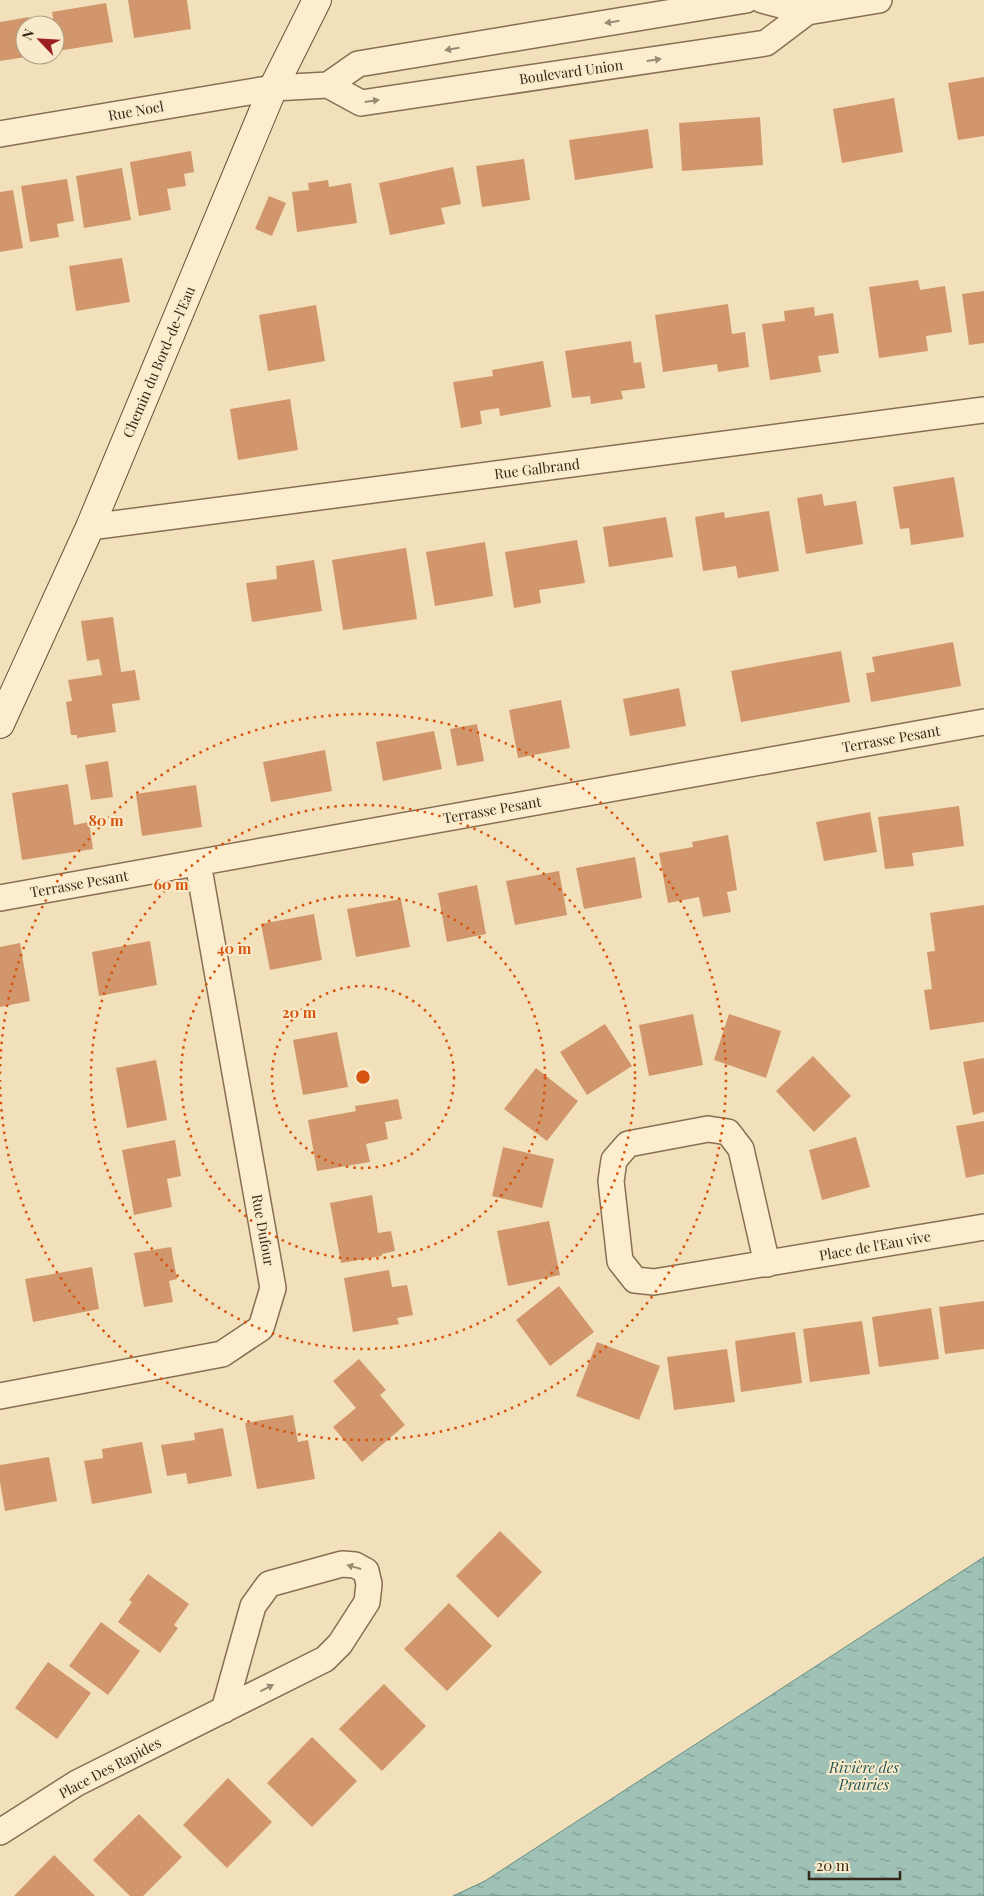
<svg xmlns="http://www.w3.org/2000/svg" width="984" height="1896" font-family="'Playfair Display',serif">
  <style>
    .water { fill: url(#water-ripples); stroke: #668e84 }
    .building { fill: #d2966c }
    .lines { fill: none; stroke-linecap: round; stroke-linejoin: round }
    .street-casing { stroke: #886f53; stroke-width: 28 }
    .secondary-casing { stroke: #6a5037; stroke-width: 30 }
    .street { stroke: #fbedcd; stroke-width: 25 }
    .secondary { stroke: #fbedcd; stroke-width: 28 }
    .oneway { fill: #988a73 }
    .ring { fill: none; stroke: #d6540d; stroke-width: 2.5; stroke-dasharray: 2.5 5 }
    .labels { text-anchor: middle; stroke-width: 4; stroke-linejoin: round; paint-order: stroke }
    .street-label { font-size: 14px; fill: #362719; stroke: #f8eaca }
    .water-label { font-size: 15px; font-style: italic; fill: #275754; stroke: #f8eaca }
    .centre { fill: #d6540d; stroke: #f8eaca; stroke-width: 2.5 }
    .ring-label { font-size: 15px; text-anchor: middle; font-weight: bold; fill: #d6540d; stroke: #f8eaca; stroke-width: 4; stroke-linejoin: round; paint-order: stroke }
  </style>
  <defs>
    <pattern id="water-ripples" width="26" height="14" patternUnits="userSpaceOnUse" patternTransform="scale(1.25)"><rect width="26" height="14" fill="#9fc1b6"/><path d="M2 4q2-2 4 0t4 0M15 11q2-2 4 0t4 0" fill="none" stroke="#829d93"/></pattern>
  </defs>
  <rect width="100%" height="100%" fill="#f1e0ba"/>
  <!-- water -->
  <path class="water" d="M984,1557v339h-531l32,-15z"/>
  <!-- building -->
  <path class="building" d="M128,0h59l4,29 -57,9z
    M106,3l7,39 -55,9 -6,-39z
    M29,17l1,8h-5v30l7,1 -32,5v-39z
    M984,77v59l-26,4 -10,-57z
    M894,98l9,54 -61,11 -9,-54z
    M760,117l3,48 -81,6 -3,-48z
    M648,129l5,39 -78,12 -6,-40z
    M191,151l3,21 -10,2 2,12 -19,3 4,21 -32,6 -9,-54z
    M524,159l6,41 -48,7 -6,-41z
    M453,167l8,37 -20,4 4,16 -55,11 -11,-52z
    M122,168l9,52 -47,8 -8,-52z
    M67,179l7,42 -17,3 2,13 -29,5 -9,-56z
    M328,180l1,7 22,-4 6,40 -60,9 -5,-40 17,-2 -1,-7z
    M13,190l10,58 -23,4v-60z
    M269,196l17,7 -14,33 -17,-7z
    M122,258l8,44 -54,9 -7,-45z
    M918,280l2,10 25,-4 7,46 -26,4 2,15 -49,7 -10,-71z
    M984,291v52l-15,2 -7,-51z
    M728,304l4,30 13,-2 4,35 -31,5 -1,-8 -54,8 -8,-57z
    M316,305l9,56 -57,10 -9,-56z
    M814,307l1,9 18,-3 6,40 -21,3 3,16 -51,8 -8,-56 23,-3 -1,-10z
    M631,341l3,22 7,-1 4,26 -24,3 2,8 -32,5 -1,-8 -18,2 -7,-47z
    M543,361l8,46 -51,9 -1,-8 -19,3 2,13 -21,4 -8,-46 40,-6 -1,-6z
    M290,399l8,51 -60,10 -8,-51z
    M954,477l10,60 -53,8 -2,-17 -9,1 -7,-42z
    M822,494l2,12 32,-5 7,43 -57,10 -9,-56z
    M769,511l10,60 -41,7 -2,-12 -33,5 -8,-54 29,-5 1,6z
    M666,517l7,40 -64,10 -6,-40z
    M577,540l8,43 -46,7 2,13 -27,5 -9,-56z
    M485,542l8,54 -58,10 -9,-54z
    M406,548l11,71 -74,11 -11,-70z
    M314,560l8,51 -70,11 -6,-39 31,-4 -1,-13z
    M113,617l8,55 14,-2 5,30 -28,4 4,28 -39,6v-3h-6l-5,-33 6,-1 -4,-21 34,-5 -3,-16 -12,2 -6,-40z
    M953,642l8,44 -90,16 -5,-29 9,-1 -3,-15z
    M841,651l9,51 -109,20 -10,-51z
    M679,688l7,38 -56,10 -7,-37z
    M561,700l9,48 -52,10 -9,-48z
    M477,724l7,37 -27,5 -7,-37z
    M434,731l8,38 -59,12 -7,-39z
    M325,750l7,41 -61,11 -8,-40z
    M108,761l5,36 -22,3 -6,-35z
    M68,784l6,41 15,-3 4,27 -71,11 -10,-67z
    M196,785l6,42 -60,9 -6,-42z
    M959,806l5,40 -52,7 2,13 -29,3 -7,-52z
    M870,812l7,40 -53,9 -8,-39z
    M728,835l9,55 -10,2 4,20 -28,5 -4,-20 -31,6 -9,-50 34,-6 -1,-5z
    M635,857l7,41 -58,11 -8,-41z
    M559,871l8,44 -52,10 -9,-44z
    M477,885l9,49 -39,8 -9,-49z
    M401,899l9,48 -54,10 -9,-48z
    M984,905v117l-54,8 -6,-40 8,-1 -5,-37 8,-1 -5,-38z
    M314,914l8,46 -52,10 -9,-46z
    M150,941l7,44 -58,11 -7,-44z
    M20,943l10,58 -30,6v-60z
    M693,1014l10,51 -54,11 -10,-51z
    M729,1014l52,17 -15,47 -52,-18z
    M605,1024l27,42 -45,29 -27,-43z
    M337,1032l11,55 -45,8 -10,-55z
    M813,1056l38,40 -37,36 -38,-41z
    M984,1058v54l-11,3 -10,-53z
    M156,1060l11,60 -40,8 -11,-60z
    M536,1068l42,33 -31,40 -43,-32z
    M398,1099l4,20 -17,3 3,17 -22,5 4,18 -53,9 -9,-51 48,-9 -1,-5z
    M984,1121v53l-18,4 -10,-52z
    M856,1137l14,50 -48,13 -13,-50z
    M175,1140l6,36 -14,3 5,28 -38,8 -12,-65z
    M503,1147l51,12 -12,49 -50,-12z
    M372,1195l6,38 13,-2 4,20 -13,3v2l-41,7 -11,-60z
    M549,1221l11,54 -52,11 -11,-55z
    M171,1247l6,32 -8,2 4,21 -29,5 -10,-54z
    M92,1267l7,42 -66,13 -8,-43z
    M389,1270l3,17 15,-2 6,30 -16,3 2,6 -46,8 -9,-54z
    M559,1286l35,46 -44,34 -34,-46z
    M984,1301v48l-39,5 -6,-47z
    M931,1308l8,51 -60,8 -7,-50z
    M862,1321l8,53 -60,8 -7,-53z
    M795,1332l7,51 -61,9 -6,-51z
    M597,1342l63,24 -21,54 -63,-24z
    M727,1349l8,53 -61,8 -7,-53z
    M359,1359l27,31 -6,5 25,30 -43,37 -29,-35 23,-19 -23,-27z
    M293,1415l5,27 10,-2 7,39 -58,10 -12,-66z
    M223,1428l9,48 -44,8 -2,-11 -19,3 -6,-31 34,-5 -1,-7z
    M142,1442l10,51 -60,11 -8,-43 19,-3 -1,-9z
    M49,1457l8,44 -52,10 -5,-29v-17z
    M500,1531l42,41 -44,46 -42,-42z
    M148,1574l41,30 -15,21 4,3 -18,25 -42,-31 14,-20 -3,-2z
    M449,1603l43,43 -45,45 -43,-42z
    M101,1622l39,29 -32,44 -39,-29z
    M48,1662l43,31 -34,46 -42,-31z
    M384,1684l42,42 -44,45 -43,-42z
    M312,1737l45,44 -45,46 -45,-44z
    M228,1778l44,44 -45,46 -44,-43z
    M139,1814l43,43 -39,39h-13l-37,-36z
    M54,1855l41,41h-81z"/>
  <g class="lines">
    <!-- street casing -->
    <g class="street-casing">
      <path id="street" d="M762,0l45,12 72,-12
        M328,85l33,18 405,-60 41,-31
        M0,134l273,-46 55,-3 30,-21 388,-64
        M90,527l894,-117
        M0,898l984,-176
        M767,1264l-26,-115 -13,-17 -20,-3 -80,15 -14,16 -3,21 9,80 15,19 19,2 330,-55
        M0,1396l222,-42 39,-26 12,-40 -75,-425
        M0,1832l77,-49 248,-124 15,-15 27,-42 2,-18 -3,-13 -11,-6 -13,-1 -73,20 -16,22 -29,104"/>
    </g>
    <!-- secondary casing -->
    <g class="secondary-casing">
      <path id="secondary" d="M0,724l90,-197 183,-439 44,-88"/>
    </g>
    <!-- street -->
    <use href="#street" class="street"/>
    <!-- secondary -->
    <use href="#secondary" class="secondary"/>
  </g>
  <!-- one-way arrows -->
  <defs><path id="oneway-solid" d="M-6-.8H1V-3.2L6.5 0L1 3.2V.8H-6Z" transform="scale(1.25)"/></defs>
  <g class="oneway">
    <use href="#oneway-solid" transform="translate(612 22) rotate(171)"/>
    <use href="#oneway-solid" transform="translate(452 49) rotate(171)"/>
    <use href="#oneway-solid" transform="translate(654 60) rotate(-8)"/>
    <use href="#oneway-solid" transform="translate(372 101) rotate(-8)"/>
    <use href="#oneway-solid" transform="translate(354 1567) rotate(-164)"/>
    <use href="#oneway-solid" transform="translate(267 1688) rotate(-27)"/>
  </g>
  <!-- distance rings -->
  <g class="ring">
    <circle cx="363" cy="1077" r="91"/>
    <circle cx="363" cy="1077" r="182"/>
    <circle cx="363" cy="1077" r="272"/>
    <path d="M0 1074A363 363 0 1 1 0 1080"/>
  </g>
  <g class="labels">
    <!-- street labels -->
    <g class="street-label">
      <text transform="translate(571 72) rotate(-8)" y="5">Boulevard Union</text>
      <text transform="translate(136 111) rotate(-10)" y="5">Rue Noel</text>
      <text transform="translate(159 362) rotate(-67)" y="5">Chemin du Bord-de-l'Eau</text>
      <text transform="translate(537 469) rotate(-7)" y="5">Rue Galbrand</text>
      <text transform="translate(891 739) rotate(-10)" y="5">Terrasse Pesant</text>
      <text transform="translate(492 810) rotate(-10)" y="5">Terrasse Pesant</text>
      <text transform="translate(79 884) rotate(-10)" y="5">Terrasse Pesant</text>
      <text transform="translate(263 1230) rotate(80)" y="5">Rue Dufour</text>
      <text transform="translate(875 1246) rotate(-10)" y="5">Place de l'Eau vive</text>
      <text transform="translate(110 1768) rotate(-28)" y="5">Place Des Rapides</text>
    </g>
    <!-- water labels -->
    <g class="water-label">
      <text x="864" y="1773">Rivière des<tspan x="864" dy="17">Prairies</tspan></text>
    </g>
  </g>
  <circle cx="363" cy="1077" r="8" class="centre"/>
  <g class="ring-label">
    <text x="106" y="826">80 m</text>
    <text x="171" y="890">60 m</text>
    <text x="234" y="954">40 m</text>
    <text x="299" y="1018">20 m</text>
  </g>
  <!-- north arrow -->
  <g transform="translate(40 40) rotate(295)"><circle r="24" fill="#f8eaca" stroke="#aa9c83"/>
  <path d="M0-4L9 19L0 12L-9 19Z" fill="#9b1f20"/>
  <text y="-8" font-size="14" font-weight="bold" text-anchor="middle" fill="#362719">N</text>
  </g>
  <!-- scale -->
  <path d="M809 1871v8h91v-8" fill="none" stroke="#362719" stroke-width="2.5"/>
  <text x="816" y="1871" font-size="15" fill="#362719" stroke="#f8eaca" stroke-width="4" paint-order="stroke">20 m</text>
</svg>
